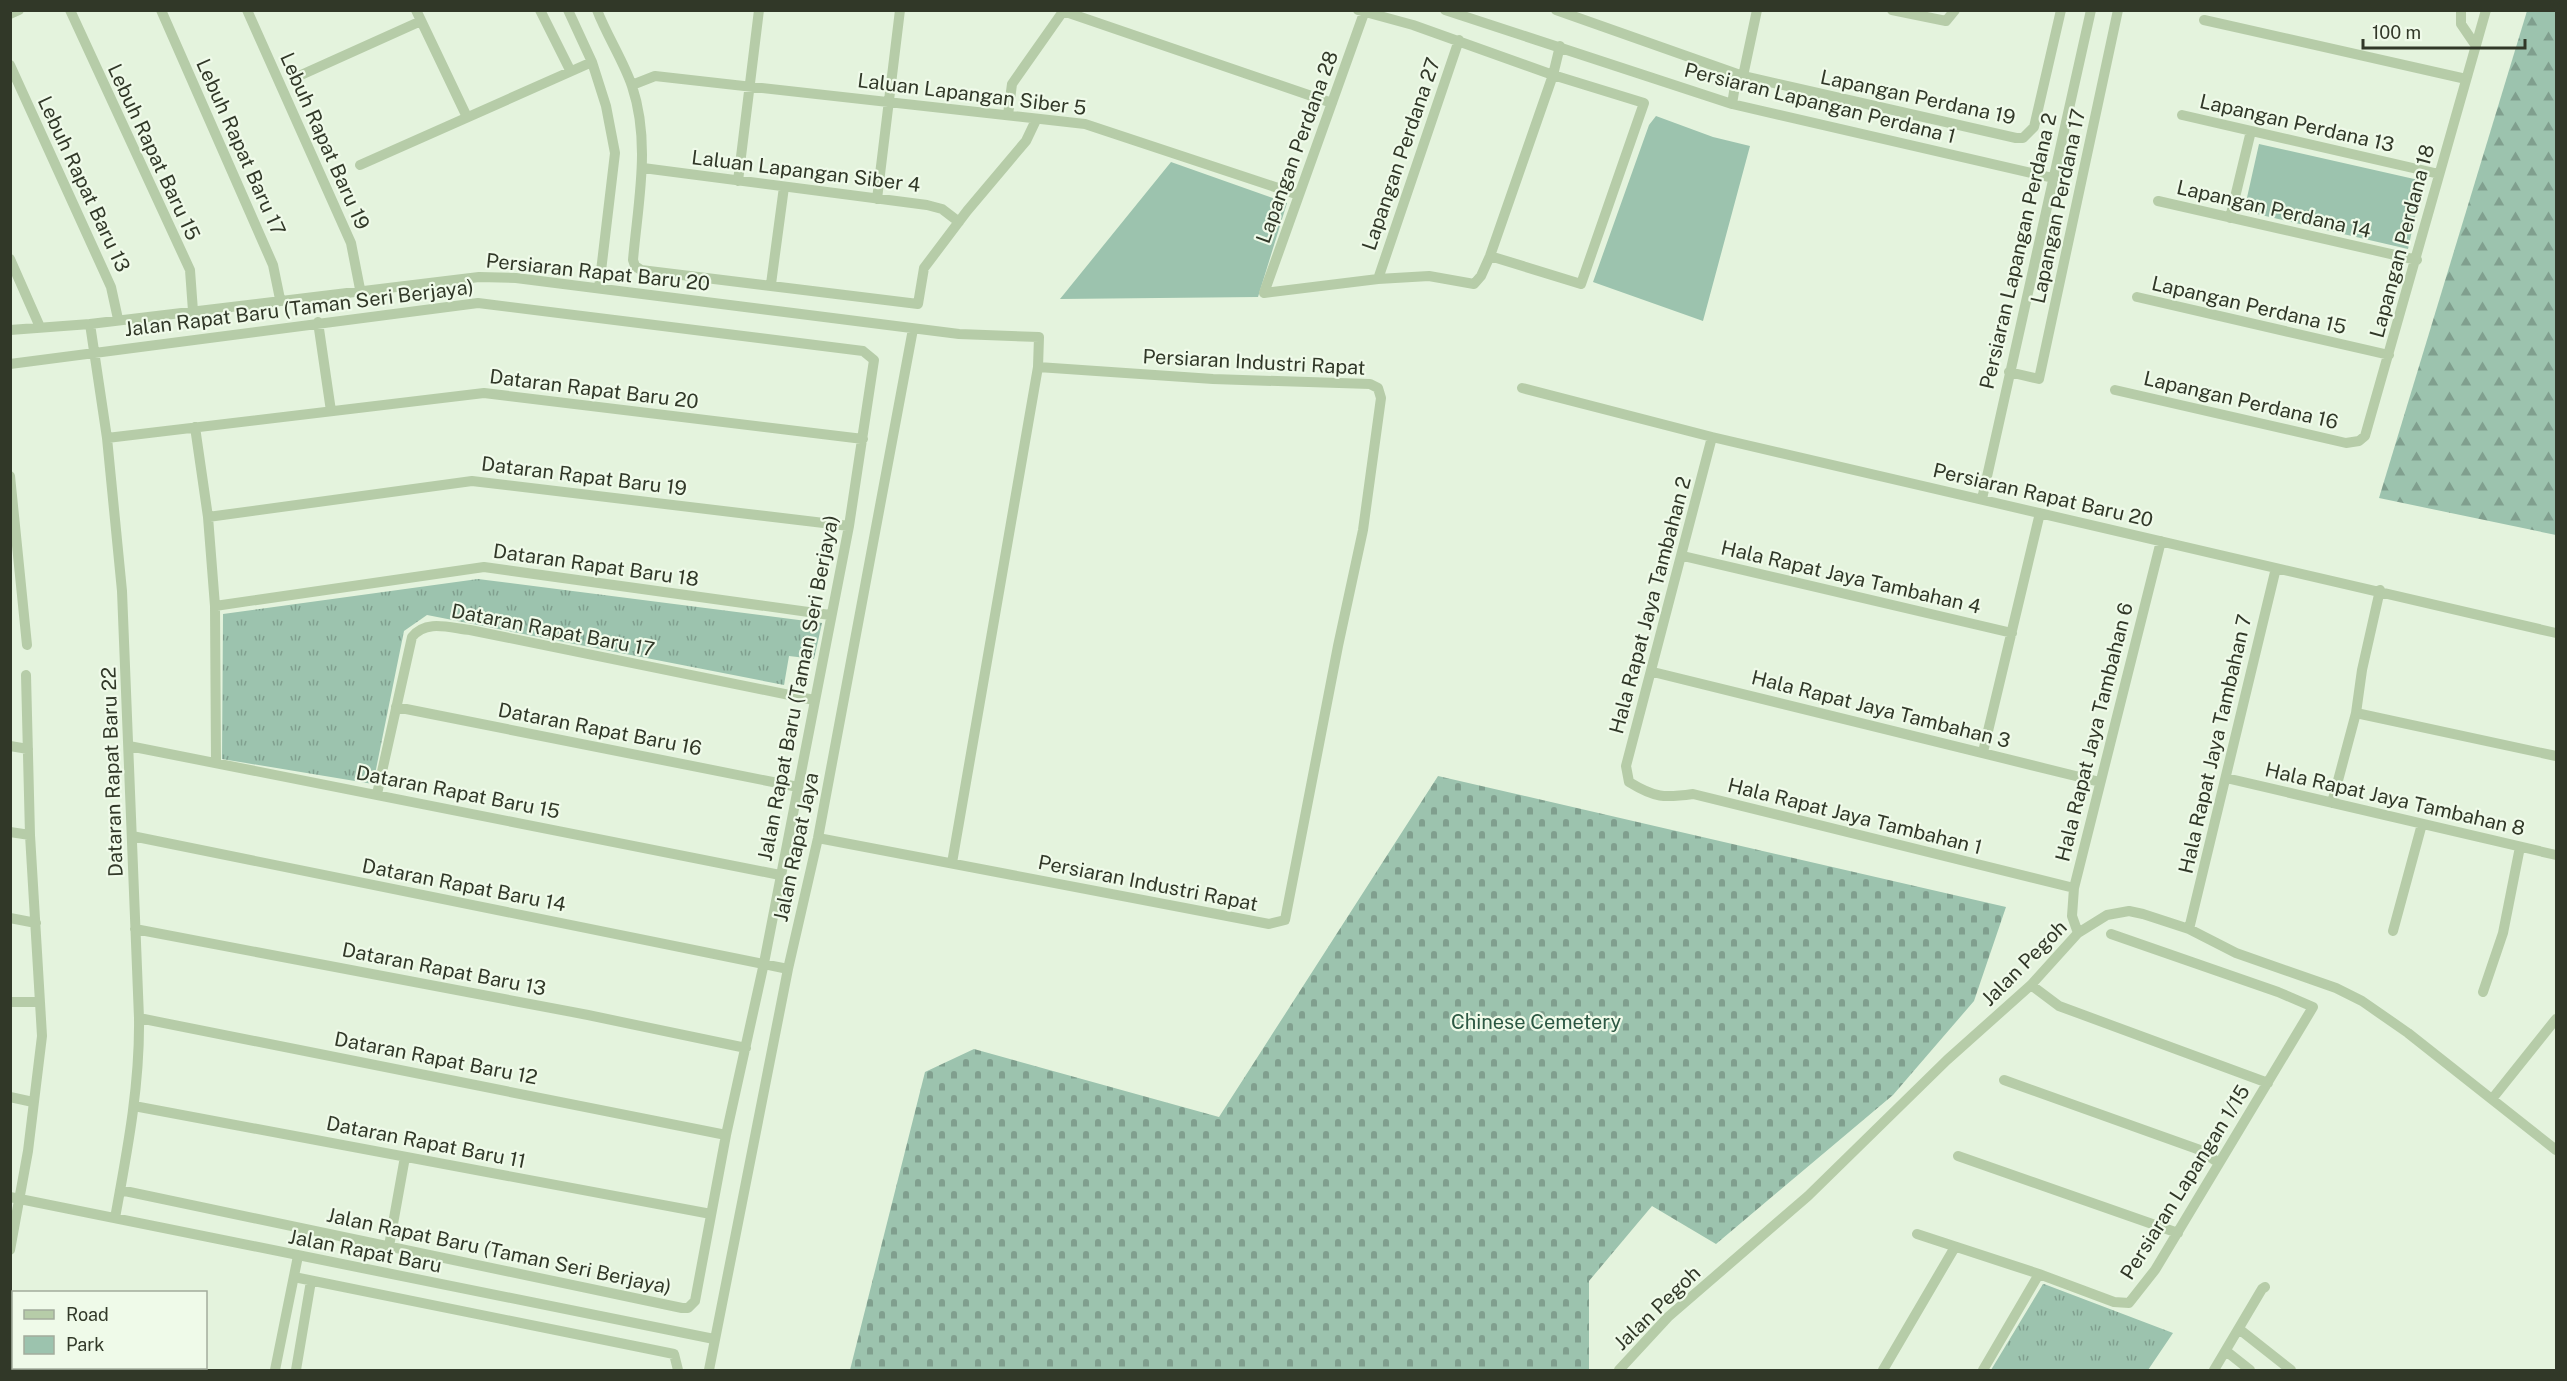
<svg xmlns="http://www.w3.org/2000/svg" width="2567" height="1381" font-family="'Public Sans',sans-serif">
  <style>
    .grass { fill: url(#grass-tufts) }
    .forest { fill: url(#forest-firs) }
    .cemetery { fill: url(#cemetery-stones) }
    .green { fill: #9cc3ae }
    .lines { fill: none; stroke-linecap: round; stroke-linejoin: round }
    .minor { stroke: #b6cca8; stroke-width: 10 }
    .labels { text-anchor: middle; stroke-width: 4.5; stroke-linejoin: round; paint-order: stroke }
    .street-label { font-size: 20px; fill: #313828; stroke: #effae9 }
    .park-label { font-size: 20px; fill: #2b5742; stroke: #effae9 }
  </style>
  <defs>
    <pattern id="grass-tufts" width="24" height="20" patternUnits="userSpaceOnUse" patternTransform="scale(1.5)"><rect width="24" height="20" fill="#9cc3ae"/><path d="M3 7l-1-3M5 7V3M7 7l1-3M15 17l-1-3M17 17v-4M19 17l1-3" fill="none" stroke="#809f8e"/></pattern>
    <pattern id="forest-firs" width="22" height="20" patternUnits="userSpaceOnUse" patternTransform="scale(1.5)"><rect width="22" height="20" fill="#9cc3ae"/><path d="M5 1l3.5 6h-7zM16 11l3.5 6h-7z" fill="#809f8e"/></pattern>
    <pattern id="cemetery-stones" width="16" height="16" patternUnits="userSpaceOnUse" patternTransform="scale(1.5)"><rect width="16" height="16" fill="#9cc3ae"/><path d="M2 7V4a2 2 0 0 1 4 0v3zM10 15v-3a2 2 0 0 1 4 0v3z" fill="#809f8e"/></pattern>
  </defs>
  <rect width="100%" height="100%" fill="#e4f3dd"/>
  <!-- grass -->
  <path class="grass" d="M478,579l344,44 -8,36 -25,-3 -5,29 -357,-70 -23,16 -31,153 -151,-25 1,-145z
    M2043,1284h1l129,49 -25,37h-157z"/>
  <!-- forest -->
  <path class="forest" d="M2527,11h29v524l-177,-37z"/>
  <!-- cemetery -->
  <path class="cemetery" d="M1438,776l568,131 -32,94 -81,94 -177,149 -64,-38 -63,75v89h-739l75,-298 49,-23 245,68z"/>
  <!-- green -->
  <path class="green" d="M1656,116l57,21 37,9 -47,175 -110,-39 56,-157z
    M2259,144l164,37 -15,68 -164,-38z
    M1171,162l116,41 -29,94 -198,2z"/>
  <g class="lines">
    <!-- minor -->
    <path class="minor" d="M70,10l120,260 3,41
      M161,10l112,255 7,34
      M247,10l104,233 9,46
      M416,10l51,107
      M540,10l30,60
      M568,10l24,52 14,44 9,47 -16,135
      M597,10c10,26 26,50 35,76 19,57 6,116 1,174l2,6 6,4 277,34 6,-36 43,-57 59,-70 10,-21
      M1358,10l55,15 140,50 91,28 -63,181 -91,-28
      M1445,10l287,94 321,74
      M1556,10l187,66 273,62h7l11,-11 27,-117
      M1892,10l54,11 9,-11
      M2461,10v14l15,22
      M1063,11l269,92
      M1364,13l-100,280 114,-14 51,-3 45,8 7,-8 9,-20 63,-181 7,-29
      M10,14l9,-4
      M2204,20l262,59
      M10,65l101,222 7,32
      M301,75l120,-54
      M1743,76l14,-66
      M632,85l23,-9 430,48 214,71
      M1732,104l5,-30
      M1008,115l4,-31 52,-74
      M2182,115l257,59
      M360,165l232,-103
      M643,168l284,37 15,4 17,13
      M738,181l21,-171
      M877,199l23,-189
      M2158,201l259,59
      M2230,218l21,-87
      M10,259l30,68
      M1378,279l81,-239
      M771,284l13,-97
      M2137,297l252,58
      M318,322l13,89
      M90,324l17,114 15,153 17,427c1,68 -12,134 -24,200
      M10,330l80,-6 389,-47 37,1 443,56 80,3 -1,30
      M10,364l468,-61 385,48 11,9 -25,166 -85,437 -38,172 -31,166 -7,7h-6l-562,-118
      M2009,372l30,7 79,-369
      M1522,388l190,49 844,196
      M2115,390l231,53 13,-2 6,-5 121,-426
      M195,427l13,90 7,89 1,156
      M1712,437l-86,329 3,16c26,16 35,16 64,12l381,94
      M107,438l377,-45 379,46
      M10,476l17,169
      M1982,499l109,-489
      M208,517l264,-36 377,45
      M1683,556l329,77
      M215,606l269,-39 346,48
      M1653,672l447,110
      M396,707l402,80
      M2356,713l200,43
      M10,746l18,3
      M129,746l651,129
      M1983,752l57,-239
      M2226,778l330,77
      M377,794l35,-157c14,-18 38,-9 58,-7l344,70
      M2332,803l24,-90 6,-43 18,-80
      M10,832l20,3
      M132,836l656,133
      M818,838l451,86 16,-4 53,-274 25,-116 18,-132 -3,-10 -8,-4 -157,-5 -175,-12 -86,496
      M10,918l26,5
      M135,929l453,86 158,33
      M2189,929l87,-361
      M2393,931l29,-107
      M2078,933l-6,-17 2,-28 87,-347
      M2031,985l28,21 209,77
      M2483,992l20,-59 17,-86
      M10,1002h29
      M139,1018l587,117
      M2004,1080l196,70 19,13
      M10,1097l23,5
      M2492,1099l64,-80
      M134,1106l577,108
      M1958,1156l220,77
      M10,1197l704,142
      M1917,1234l122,40 75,28 15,1 26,-33 158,-263 -35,-15 -167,-58
      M389,1246l16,-89
      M10,1250l18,-99 14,-115 -12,-201 -4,-160
      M294,1277l380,77 4,16
      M10,1303l4,1
      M2239,1329l52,41
      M2226,1351l24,19
      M275,1370l23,-114
      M296,1370l15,-89
      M709,1370l79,-401 30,-131 95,-509
      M1619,1370l49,-53 140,-121 139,-136 84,-75 47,-52 29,-18 22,-4 14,3 46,15 47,24 100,35 26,13 46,32 148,117
      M1883,1370l72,-123
      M1983,1370l56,-96
      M2214,1370l48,-81 3,-2"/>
  </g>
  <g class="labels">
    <!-- street labels -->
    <g class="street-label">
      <text transform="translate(972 94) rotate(7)" y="7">Laluan Lapangan Siber 5</text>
      <text transform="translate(1918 97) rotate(12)" y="7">Lapangan Perdana 19</text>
      <text transform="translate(1820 103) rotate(14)" y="7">Persiaran Lapangan Perdana 1</text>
      <text transform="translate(2297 123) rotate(13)" y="7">Lapangan Perdana 13</text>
      <text transform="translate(325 141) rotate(66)" y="7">Lebuh Rapat Baru 19</text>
      <text transform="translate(241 147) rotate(66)" y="7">Lebuh Rapat Baru 17</text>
      <text transform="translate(1297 147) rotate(-70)" y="7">Lapangan Perdana 28</text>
      <text transform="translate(154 152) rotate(65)" y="7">Lebuh Rapat Baru 15</text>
      <text transform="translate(1401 154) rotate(-71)" y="7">Lapangan Perdana 27</text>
      <text transform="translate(806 171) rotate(7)" y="7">Laluan Lapangan Siber 4</text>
      <text transform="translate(84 184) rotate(65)" y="7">Lebuh Rapat Baru 13</text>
      <text transform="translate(2058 206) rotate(-78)" y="7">Lapangan Perdana 17</text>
      <text transform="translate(2274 209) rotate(13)" y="7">Lapangan Perdana 14</text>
      <text transform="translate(2402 241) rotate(-75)" y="7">Lapangan Perdana 18</text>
      <text transform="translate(2018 251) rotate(-77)" y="7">Persiaran Lapangan Perdana 2</text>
      <text transform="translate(598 272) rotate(6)" y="7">Persiaran Rapat Baru 20</text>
      <text transform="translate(2249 305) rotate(13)" y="7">Lapangan Perdana 15</text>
      <text transform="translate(299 308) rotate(-7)" y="7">Jalan Rapat Baru (Taman Seri Berjaya)</text>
      <text transform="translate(1254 362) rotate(3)" y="7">Persiaran Industri Rapat</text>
      <text transform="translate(594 389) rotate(7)" y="7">Dataran Rapat Baru 20</text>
      <text transform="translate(2241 400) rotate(13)" y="7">Lapangan Perdana 16</text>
      <text transform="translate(584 476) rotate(7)" y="7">Dataran Rapat Baru 19</text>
      <text transform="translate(2043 495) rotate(13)" y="7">Persiaran Rapat Baru 20</text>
      <text transform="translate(596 565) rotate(8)" y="7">Dataran Rapat Baru 18</text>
      <text transform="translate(1851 577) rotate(13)" y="7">Hala Rapat Jaya Tambahan 4</text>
      <text transform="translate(1650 605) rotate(-75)" y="7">Hala Rapat Jaya Tambahan 2</text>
      <text transform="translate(553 630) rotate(11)" y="7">Dataran Rapat Baru 17</text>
      <text transform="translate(798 688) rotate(-79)" y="7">Jalan Rapat Baru (Taman Seri Berjaya)</text>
      <text transform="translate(1881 709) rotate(14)" y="7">Hala Rapat Jaya Tambahan 3</text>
      <text transform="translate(600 729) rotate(11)" y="7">Dataran Rapat Baru 16</text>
      <text transform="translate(2094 732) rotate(-76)" y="7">Hala Rapat Jaya Tambahan 6</text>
      <text transform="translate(2215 744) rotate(-77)" y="7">Hala Rapat Jaya Tambahan 7</text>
      <text transform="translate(112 772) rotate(-92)" y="7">Dataran Rapat Baru 22</text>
      <text transform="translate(458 792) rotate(11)" y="7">Dataran Rapat Baru 15</text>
      <text transform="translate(2395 799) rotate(13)" y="7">Hala Rapat Jaya Tambahan 8</text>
      <text transform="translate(1855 816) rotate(14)" y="7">Hala Rapat Jaya Tambahan 1</text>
      <text transform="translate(796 847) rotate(-78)" y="7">Jalan Rapat Jaya</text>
      <text transform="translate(1148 883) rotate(11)" y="7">Persiaran Industri Rapat</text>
      <text transform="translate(464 885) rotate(11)" y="7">Dataran Rapat Baru 14</text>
      <text transform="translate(2024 963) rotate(-45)" y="7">Jalan Pegoh</text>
      <text transform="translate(444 969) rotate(11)" y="7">Dataran Rapat Baru 13</text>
      <text transform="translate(436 1058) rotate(11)" y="7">Dataran Rapat Baru 12</text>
      <text transform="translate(426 1142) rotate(11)" y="7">Dataran Rapat Baru 11</text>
      <text transform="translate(2185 1182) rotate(-58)" y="7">Persiaran Lapangan 1/15</text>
      <text transform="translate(365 1251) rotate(11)" y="7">Jalan Rapat Baru</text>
      <text transform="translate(499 1251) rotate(12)" y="7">Jalan Rapat Baru (Taman Seri Berjaya)</text>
      <text transform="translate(1657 1308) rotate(-44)" y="7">Jalan Pegoh</text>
    </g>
    <!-- park labels -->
    <g class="park-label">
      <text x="1536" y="1029">Chinese Cemetery</text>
    </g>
  </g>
  <!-- border -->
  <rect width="2567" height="1381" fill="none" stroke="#313828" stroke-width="24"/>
  <!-- legend -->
  <rect x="12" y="1291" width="195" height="78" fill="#effae9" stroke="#a3ac9c" stroke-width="1.5"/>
  <rect x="24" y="1310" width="30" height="9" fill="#b6cca8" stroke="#a3ac9c" stroke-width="1.5"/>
  <text x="66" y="1321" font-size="18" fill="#313828">Road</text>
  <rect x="24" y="1336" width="30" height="18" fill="#9cc3ae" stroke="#a3ac9c" stroke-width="1.5"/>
  <text x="66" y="1351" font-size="18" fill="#313828">Park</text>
  <!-- scale -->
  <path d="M2363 39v9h162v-9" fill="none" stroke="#313828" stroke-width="3"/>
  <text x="2372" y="39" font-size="18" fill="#313828" stroke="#effae9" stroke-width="4.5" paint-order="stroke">100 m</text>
</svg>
